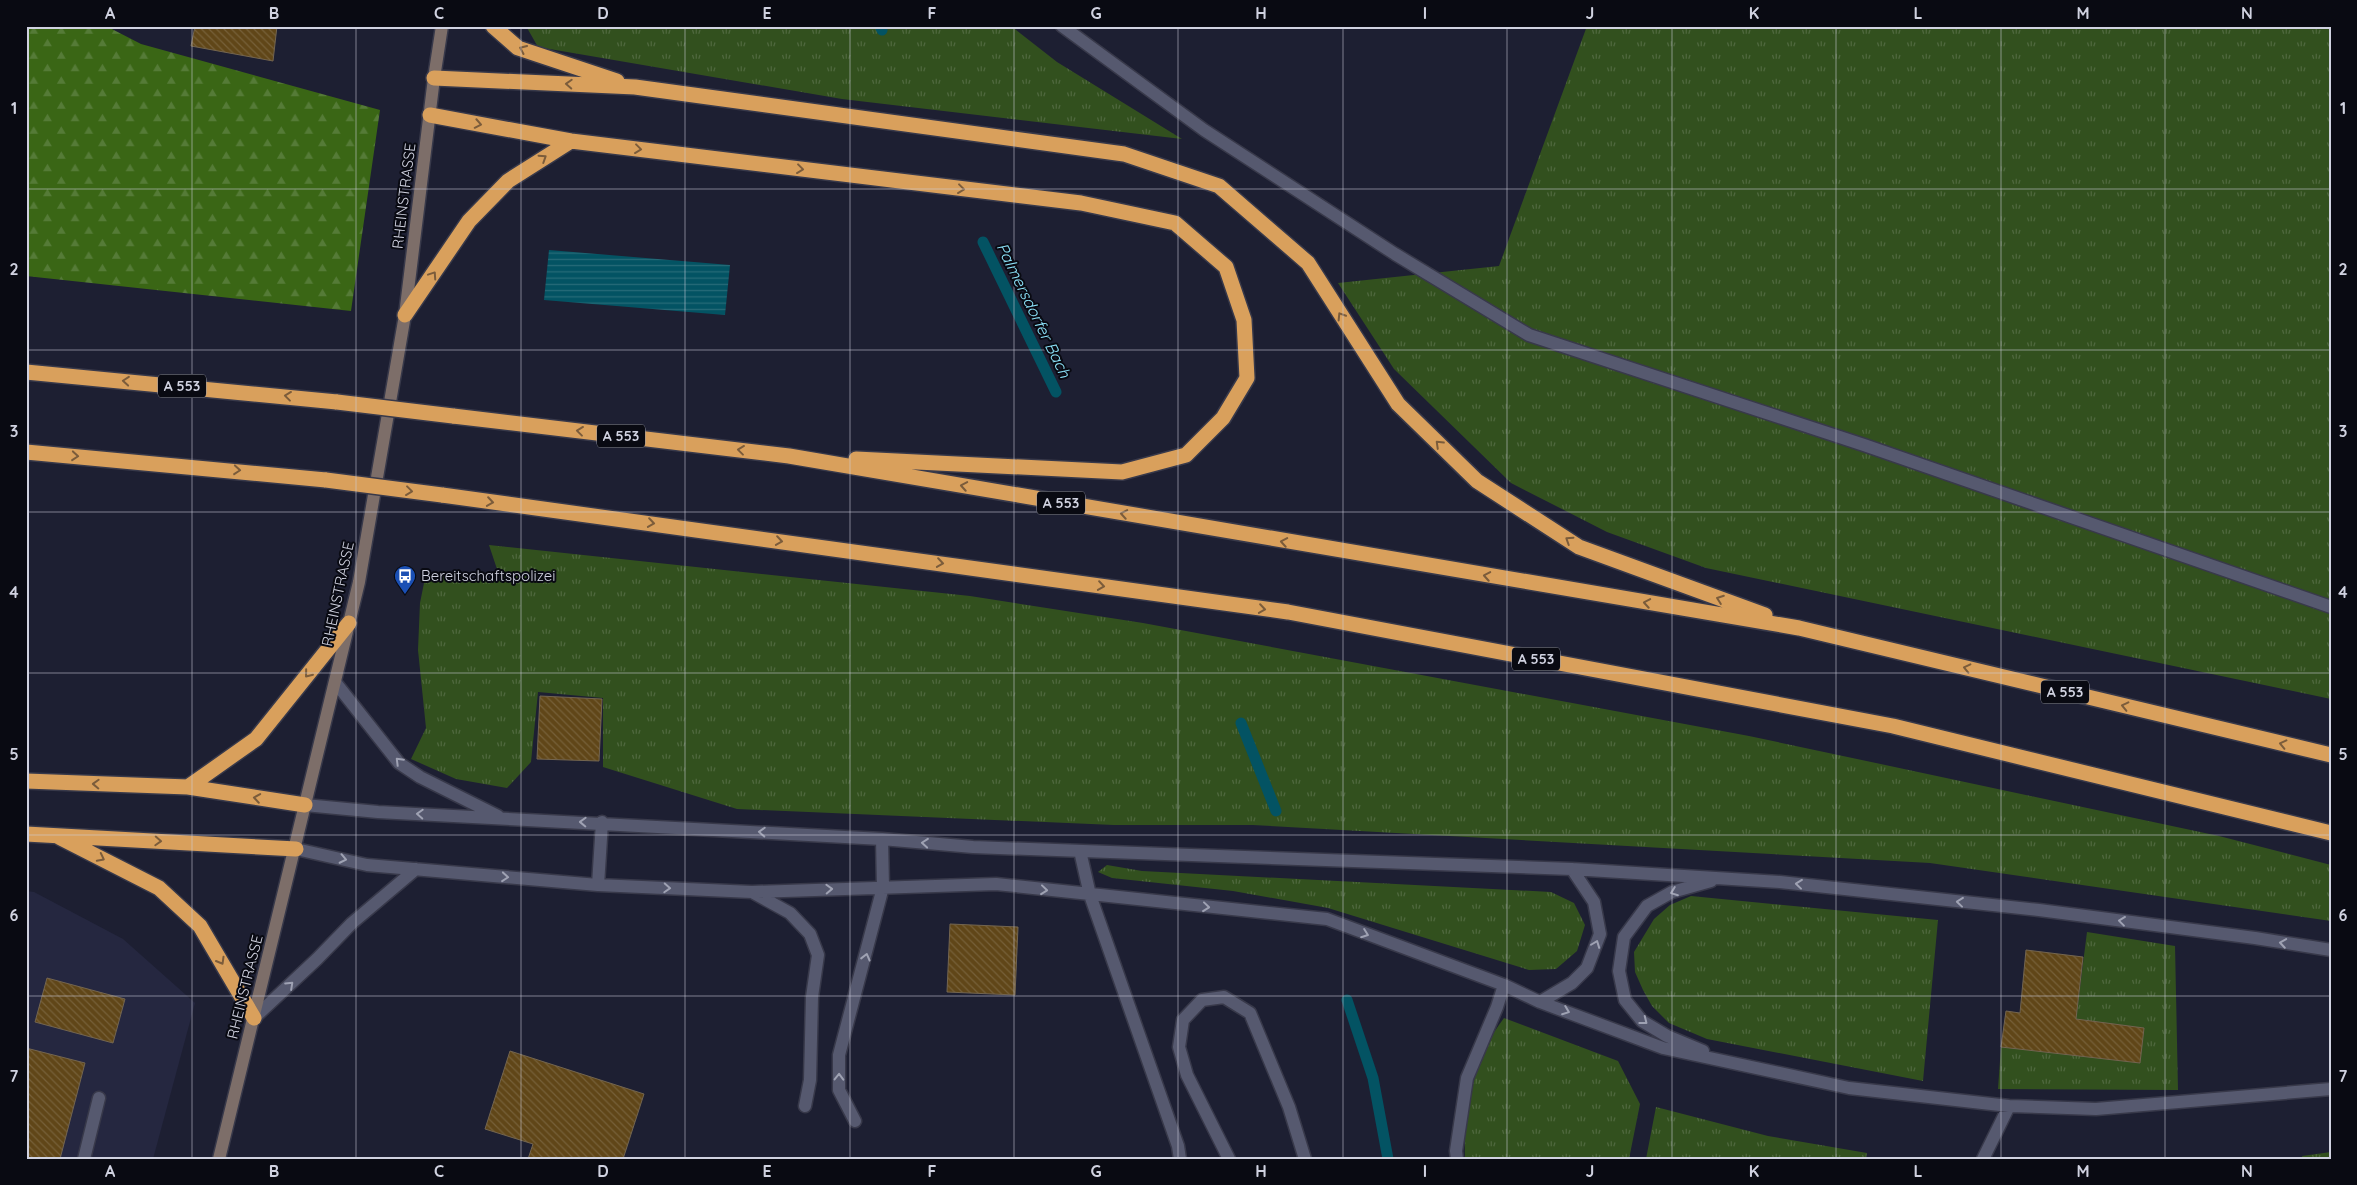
<svg xmlns="http://www.w3.org/2000/svg" width="2357" height="1185" font-family="Quicksand,sans-serif">
  <style>
    .built { fill: #252740 }
    .grass { fill: url(#grass-tufts) }
    .forest { fill: url(#forest-firs) }
    .water { fill: url(#water-rules) }
    .lines { fill: none; stroke-linecap: round; stroke-linejoin: round }
    .stream { stroke: #035363; stroke-width: 11 }
    .building { fill: url(#building-back-hatch); stroke: #736550 }
    .service-casing { stroke: #38394a; stroke-width: 15 }
    .minor-casing { stroke: #38394a; stroke-width: 15 }
    .secondary-casing { stroke: #38394a; stroke-width: 15 }
    .motorway-casing { stroke: #38394a; stroke-width: 18 }
    .service { stroke: #56596f; stroke-width: 12 }
    .minor { stroke: #56596f; stroke-width: 12 }
    .secondary { stroke: #7d6e69; stroke-width: 12 }
    .motorway { stroke: #d9a05c; stroke-width: 15 }
    .motorway-bridge-casing { stroke: #38394a; stroke-width: 18; stroke-linecap: butt }
    .motorway-bridge { stroke: #d9a05c; stroke-width: 15 }
    .oneway { stroke: #7b5c3b }
    .oneway2 { stroke: #9fa2b3 }
    .grid { fill: none; stroke: #d0d2e0; stroke-width: 1; stroke-opacity: 0.55 }
    .labels { text-anchor: middle; stroke-width: 4; stroke-linejoin: round; paint-order: stroke }
    .shield { fill: #090a12; stroke: #9496a2; stroke-width: 1 }
    .shield-label { font-size: 14px; font-weight: bold; fill: #d0d2e0 }
    .street-label { font-size: 15px; fill: #d0d2e0; stroke: #090a12 }
    .poi-label { font-size: 15px; fill: #d0d2e0; stroke: #090a12; text-anchor: start }
    .water-label { font-size: 16px; font-style: italic; fill: #8de4fb; stroke: #090a12 }
    .neatline { fill: none; stroke: #d0d2e0; stroke-width: 2 }
    .grid-label { font-size: 16px; text-anchor: middle; font-weight: bold; fill: #d0d2e0 }
  </style>
  <defs>
    <pattern id="grass-tufts" width="24" height="20" patternUnits="userSpaceOnUse" patternTransform="scale(1.25)"><rect width="24" height="20" fill="#32501e"/><path d="M3 7l-1-3M5 7V3M7 7l1-3M15 17l-1-3M17 17v-4M19 17l1-3" fill="none" stroke="#4f683e"/></pattern>
    <pattern id="forest-firs" width="22" height="20" patternUnits="userSpaceOnUse" patternTransform="scale(1.25)"><rect width="22" height="20" fill="#3a6615"/><path d="M5 1l3.5 6h-7zM16 11l3.5 6h-7z" fill="#557b37"/></pattern>
    <pattern id="water-rules" width="6" height="5" patternUnits="userSpaceOnUse" patternTransform="scale(1.25)"><rect width="6" height="5" fill="#035363"/><path d="M0 2.5h6" fill="none" stroke="#276b79"/></pattern>
    <pattern id="building-back-hatch" width="6" height="6" patternUnits="userSpaceOnUse" patternTransform="scale(1.25)"><rect width="6" height="6" fill="#604618"/><path d="M-1 5l2 2M0 0l6 6M5-1l2 2" fill="none" stroke="#766039"/></pattern>
  </defs>
  <rect width="100%" height="100%" fill="#1d1f32"/>
  <!-- built -->
  <path class="built" d="M26,891l8,1 89,47 72,64 -42,156h-127z"/>
  <!-- grass -->
  <path class="grass" d="M526,26h485l46,36 125,77 -340,-40 -304,-52z
    M1587,26h744v673l-625,-131 -99,-36 -96,-49 -117,-114 -56,-86 161,-17z
    M489,545l481,51 173,27 606,113 470,100 112,29v56l-401,-58 -677,-38h-139l-377,-16 -134,-42v-69l-65,-6 -7,70 -24,26 -51,-9 -45,-20 15,-31 -8,-78 2,-47 6,-30 75,8z
    M1107,865l35,6 409,21 23,11 11,22 -8,26 -21,18 -27,1 -201,-62 -95,-17 -121,-13 -14,-6z
    M1691,896l247,24 -15,161 -216,-42 -38,-16 -17,-17 -9,-16 -8,-18 -1,-20 20,-33 16,-14z
    M2087,932l88,14 3,144 -180,-1 3,-42 139,16 4,-35 -68,-9z
    M1504,1018l114,43 22,43 -11,55h-164c-2,-48 10,-104 39,-141z
    M1656,1107l112,29 99,17 -1,6h-220z
    M2331,1152v7h-28l-1,-3z"/>
  <!-- forest -->
  <path class="forest" d="M26,26h80l35,18 239,66 -29,201 -325,-35z"/>
  <!-- water -->
  <path class="water" d="M549,250l181,15 -5,50 -181,-15z"/>
  <g class="lines">
    <!-- stream -->
    <path class="stream" d="M880,26l2,4
      M983,242l73,150
      M1241,723l35,88
      M1347,1000l26,78 15,81"/>
  </g>
  <!-- building -->
  <path class="building" d="M195,26h82l-4,35 -82,-15z
    M540,696l62,3 -3,62 -62,-2z
    M950,924l68,3 -3,68 -68,-3z
    M2026,950l57,7 -7,62 68,9 -4,35 -139,-16 5,-36 14,2z
    M47,978l78,21 -12,44 -78,-21z
    M26,1048l59,15 -25,96h-34z
    M510,1051l134,43 -21,65h-95l5,-15 -48,-15z"/>
  <g class="lines">
    <!-- service casing -->
    <g class="service-casing">
      <path id="service" d="M335,682l64,81 21,14 78,39
        M305,805l73,7 504,27 91,8 599,22 208,13 259,28 216,28 76,12
        M296,849l71,16 231,20 154,7 244,-8 331,35 177,66 36,17 123,46 186,40 160,18 87,3 235,-20
        M1080,851l10,44 88,251 2,13
        M598,885l4,-63
        M752,892l38,21 20,21 8,21 -6,42 -2,83 -5,26
        M1540,1002l32,-19 15,-15 13,-34 -6,-32 -22,-33
        M254,1018l63,-59 35,-36 64,-54
        M1703,1051l-36,-15 -25,-15 -17,-21 -6,-29 5,-34 23,-31 25,-14 39,-11
        M855,1121l-16,-31v-35l44,-168 -1,-48
        M84,1159l15,-61
        M1229,1159l-42,-84 -8,-28 4,-27 19,-20 22,-3 26,16 39,94 16,52
        M1457,1159l-1,-8 11,-73 30,-71 7,-22
        M1983,1159l26,-53"/>
    </g>
    <!-- minor casing -->
    <g class="minor-casing">
      <path id="minor" d="M1062,26l142,104 191,124 134,81 335,110 467,162"/>
    </g>
    <!-- secondary casing -->
    <g class="secondary-casing">
      <path id="secondary" d="M219,1159l140,-577 46,-267 29,-237 8,-52"/>
    </g>
    <!-- motorway casing -->
    <g class="motorway-casing">
      <path id="motorway" d="M493,26l25,22 99,33
        M434,78l201,9 489,67 95,32 89,77 90,141 79,77 102,66 186,68
        M430,115l141,26 510,62 94,20 51,44 18,53 3,58 -24,40 -37,37 -64,17 -266,-13
        M405,315l64,-94 39,-40 63,-40
        M26,372l311,30
        M453,416l336,40 1010,172 532,127
        M26,452l300,28
        M442,495l846,117 605,114 438,107
        M26,781l162,6 117,18
        M188,787l68,-48 93,-116
        M26,834l270,15
        M57,836l102,52 41,38 54,92"/>
    </g>
    <!-- service -->
    <use href="#service" class="service"/>
    <!-- minor -->
    <use href="#minor" class="minor"/>
    <!-- secondary -->
    <use href="#secondary" class="secondary"/>
    <!-- motorway -->
    <use href="#motorway" class="motorway"/>
    <!-- motorway-bridge casing -->
    <g class="motorway-bridge-casing">
      <path id="motorway-bridge" d="M337,402l116,14
        M326,480l116,15"/>
    </g>
    <!-- motorway-bridge -->
    <use href="#motorway-bridge" class="motorway-bridge"/>
  </g>
  <!-- one-way arrows -->
  <defs><path id="oneway-chevron" d="M-2-3.5L2.5 0L-2 3.5" fill="none" stroke-width="1.6" stroke-linecap="round" stroke-linejoin="round" transform="scale(1.25)"/></defs>
  <g class="oneway">
    <use href="#oneway-chevron" transform="translate(523 49) rotate(-156)"/>
    <use href="#oneway-chevron" transform="translate(569 84) rotate(-177)"/>
    <use href="#oneway-chevron" transform="translate(478 124) rotate(11)"/>
    <use href="#oneway-chevron" transform="translate(638 149) rotate(7)"/>
    <use href="#oneway-chevron" transform="translate(543 158) rotate(-33)"/>
    <use href="#oneway-chevron" transform="translate(800 169) rotate(7)"/>
    <use href="#oneway-chevron" transform="translate(961 189) rotate(7)"/>
    <use href="#oneway-chevron" transform="translate(433 275) rotate(-56)"/>
    <use href="#oneway-chevron" transform="translate(1341 316) rotate(-122)"/>
    <use href="#oneway-chevron" transform="translate(126 381) rotate(-175)"/>
    <use href="#oneway-chevron" transform="translate(288 396) rotate(-173)"/>
    <use href="#oneway-chevron" transform="translate(580 431) rotate(-173)"/>
    <use href="#oneway-chevron" transform="translate(1439 444) rotate(-136)"/>
    <use href="#oneway-chevron" transform="translate(741 450) rotate(-173)"/>
    <use href="#oneway-chevron" transform="translate(75 456) rotate(5)"/>
    <use href="#oneway-chevron" transform="translate(237 470) rotate(5)"/>
    <use href="#oneway-chevron" transform="translate(964 486) rotate(-170)"/>
    <use href="#oneway-chevron" transform="translate(409 491) rotate(7)"/>
    <use href="#oneway-chevron" transform="translate(490 502) rotate(8)"/>
    <use href="#oneway-chevron" transform="translate(1124 514) rotate(-170)"/>
    <use href="#oneway-chevron" transform="translate(651 523) rotate(8)"/>
    <use href="#oneway-chevron" transform="translate(1569 540) rotate(-147)"/>
    <use href="#oneway-chevron" transform="translate(779 541) rotate(8)"/>
    <use href="#oneway-chevron" transform="translate(1284 542) rotate(-170)"/>
    <use href="#oneway-chevron" transform="translate(940 563) rotate(8)"/>
    <use href="#oneway-chevron" transform="translate(1487 576) rotate(-170)"/>
    <use href="#oneway-chevron" transform="translate(1101 586) rotate(8)"/>
    <use href="#oneway-chevron" transform="translate(1720 599) rotate(-160)"/>
    <use href="#oneway-chevron" transform="translate(1647 603) rotate(-170)"/>
    <use href="#oneway-chevron" transform="translate(1262 609) rotate(8)"/>
    <use href="#oneway-chevron" transform="translate(1967 668) rotate(-167)"/>
    <use href="#oneway-chevron" transform="translate(308 674) rotate(129)"/>
    <use href="#oneway-chevron" transform="translate(2125 706) rotate(-167)"/>
    <use href="#oneway-chevron" transform="translate(2283 744) rotate(-167)"/>
    <use href="#oneway-chevron" transform="translate(96 784) rotate(-178)"/>
    <use href="#oneway-chevron" transform="translate(257 798) rotate(-171)"/>
    <use href="#oneway-chevron" transform="translate(158 841) rotate(3)"/>
    <use href="#oneway-chevron" transform="translate(101 858) rotate(27)"/>
    <use href="#oneway-chevron" transform="translate(221 961) rotate(60)"/>
  </g>
  <g class="oneway2">
    <use href="#oneway-chevron" transform="translate(399 761) rotate(-135)"/>
    <use href="#oneway-chevron" transform="translate(420 814) rotate(-177)"/>
    <use href="#oneway-chevron" transform="translate(583 822) rotate(-178)"/>
    <use href="#oneway-chevron" transform="translate(762 832) rotate(-177)"/>
    <use href="#oneway-chevron" transform="translate(925 843) rotate(-175)"/>
    <use href="#oneway-chevron" transform="translate(343 859) rotate(12)"/>
    <use href="#oneway-chevron" transform="translate(505 877) rotate(5)"/>
    <use href="#oneway-chevron" transform="translate(1799 884) rotate(-174)"/>
    <use href="#oneway-chevron" transform="translate(667 888) rotate(3)"/>
    <use href="#oneway-chevron" transform="translate(829 889) rotate(-2)"/>
    <use href="#oneway-chevron" transform="translate(1044 890) rotate(6)"/>
    <use href="#oneway-chevron" transform="translate(1674 892) rotate(159)"/>
    <use href="#oneway-chevron" transform="translate(1960 902) rotate(-174)"/>
    <use href="#oneway-chevron" transform="translate(1206 907) rotate(6)"/>
    <use href="#oneway-chevron" transform="translate(2122 921) rotate(-173)"/>
    <use href="#oneway-chevron" transform="translate(1365 934) rotate(20)"/>
    <use href="#oneway-chevron" transform="translate(2283 943) rotate(-171)"/>
    <use href="#oneway-chevron" transform="translate(1596 944) rotate(-69)"/>
    <use href="#oneway-chevron" transform="translate(866 957) rotate(-76)"/>
    <use href="#oneway-chevron" transform="translate(290 985) rotate(-43)"/>
    <use href="#oneway-chevron" transform="translate(1566 1011) rotate(21)"/>
    <use href="#oneway-chevron" transform="translate(1644 1021) rotate(38)"/>
    <use href="#oneway-chevron" transform="translate(839 1077) rotate(-89)"/>
  </g>
  <!-- grid -->
  <path class="grid" d="M192,26v1133M356,26v1133M521,26v1133M685,26v1133M850,26v1133M1014,26v1133M1178,26v1133M1343,26v1133M1507,26v1133M1672,26v1133M1836,26v1133M2001,26v1133M2165,26v1133M26,189h2305M26,350h2305M26,512h2305M26,673h2305M26,835h2305M26,996h2305"/>
  <!-- icons -->
  <defs>
    <g id="bus-pin" transform="scale(1.125)"><path d="M0 17L-7.5 6A9.5 9.5 0 1 1 7.5 6Z" fill="#1a4fb4" stroke="#090a12"/><path d="M-5-6H5V4H4V6H2V4H-2V6H-4V4H-5ZM-3.5-4V0h7V-4ZM-3.5 1.2v1.5H-2V1.2ZM2 1.2v1.5H3.5V1.2Z" fill="#fff"/></g>
  </defs>
  <g fill-rule="evenodd">
    <use href="#bus-pin" x="405" y="576"/>
  </g>
  <g class="labels">
    <!-- shield labels -->
    <g class="shield">
      <rect x="158" y="374.5" width="48" height="23" rx="4"/>
      <rect x="597" y="424.5" width="48" height="23" rx="4"/>
      <rect x="1037" y="491.5" width="48" height="23" rx="4"/>
      <rect x="1512" y="647.5" width="48" height="23" rx="4"/>
      <rect x="2041" y="680.5" width="48" height="23" rx="4"/>
    </g>
    <g class="shield-label">
      <text x="182" y="391">A 553</text>
      <text x="621" y="441">A 553</text>
      <text x="1061" y="508">A 553</text>
      <text x="1536" y="664">A 553</text>
      <text x="2065" y="697">A 553</text>
    </g>
    <!-- street labels -->
    <g class="street-label">
      <text transform="translate(404 196) rotate(-83)" y="5">RHEINSTRASSE</text>
      <text transform="translate(338 594) rotate(-78)" y="5">RHEINSTRASSE</text>
      <text transform="translate(245 987) rotate(-76)" y="5">RHEINSTRASSE</text>
    </g>
    <!-- poi labels -->
    <g class="poi-label">
      <text x="421" y="581">Bereitschaftspolizei</text>
    </g>
    <!-- water labels -->
    <g class="water-label">
      <text transform="translate(1034 310) rotate(64)" y="6">Palmersdorfer Bach</text>
    </g>
  </g>
  <!-- border -->
  <rect width="2357" height="1185" fill="none" stroke="#090a12" stroke-width="55"/>
  <rect x="28" y="28" width="2302" height="1130" class="neatline"/>
  <g class="grid-label">
    <text x="110" y="19">A</text>
    <text x="274" y="19">B</text>
    <text x="439" y="19">C</text>
    <text x="603" y="19">D</text>
    <text x="767" y="19">E</text>
    <text x="932" y="19">F</text>
    <text x="1096" y="19">G</text>
    <text x="1261" y="19">H</text>
    <text x="1425" y="19">I</text>
    <text x="1590" y="19">J</text>
    <text x="1754" y="19">K</text>
    <text x="1918" y="19">L</text>
    <text x="2083" y="19">M</text>
    <text x="2247" y="19">N</text>
    <text x="14" y="114">1</text>
    <text x="2343" y="114">1</text>
    <text x="14" y="275">2</text>
    <text x="2343" y="275">2</text>
    <text x="14" y="437">3</text>
    <text x="2343" y="437">3</text>
    <text x="14" y="598">4</text>
    <text x="2343" y="598">4</text>
    <text x="14" y="760">5</text>
    <text x="2343" y="760">5</text>
    <text x="14" y="921">6</text>
    <text x="2343" y="921">6</text>
    <text x="14" y="1082">7</text>
    <text x="2343" y="1082">7</text>
    <text x="110" y="1177">A</text>
    <text x="274" y="1177">B</text>
    <text x="439" y="1177">C</text>
    <text x="603" y="1177">D</text>
    <text x="767" y="1177">E</text>
    <text x="932" y="1177">F</text>
    <text x="1096" y="1177">G</text>
    <text x="1261" y="1177">H</text>
    <text x="1425" y="1177">I</text>
    <text x="1590" y="1177">J</text>
    <text x="1754" y="1177">K</text>
    <text x="1918" y="1177">L</text>
    <text x="2083" y="1177">M</text>
    <text x="2247" y="1177">N</text>
  </g>
</svg>
